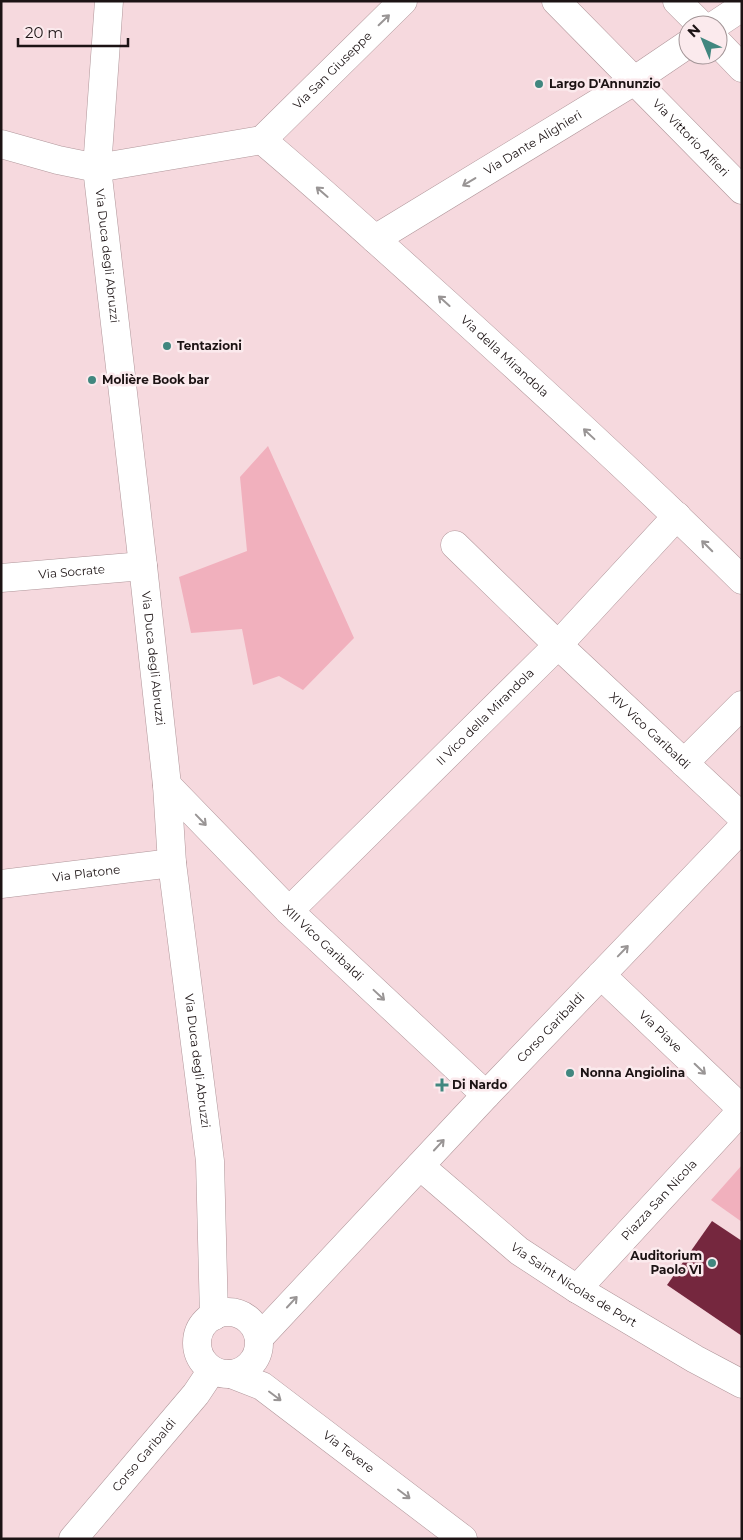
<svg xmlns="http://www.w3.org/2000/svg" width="743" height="1540" font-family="Montserrat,sans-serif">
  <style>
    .green { fill: #f1b0bd }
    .building { fill: #75273e }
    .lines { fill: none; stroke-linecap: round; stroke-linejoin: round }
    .minor-casing { stroke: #b0969a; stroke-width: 29 }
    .minor { stroke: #fff; stroke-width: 28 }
    .oneway { stroke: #999595 }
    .poi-dot { fill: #41877f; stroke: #fbeaed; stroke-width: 2 }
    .labels { text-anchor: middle; stroke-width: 5; stroke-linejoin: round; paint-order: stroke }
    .street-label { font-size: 12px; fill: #1c1314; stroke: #fbeaed }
    .poi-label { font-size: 12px; font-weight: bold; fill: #1c1314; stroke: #fbeaed; text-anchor: start }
  </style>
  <rect width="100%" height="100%" fill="#f6d9de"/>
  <!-- green -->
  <path class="green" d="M268,446l86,192 -51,52 -24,-14 -26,9 -11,-56 -51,4 -12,-56 68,-26 -7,-74z
    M742,1165v57l-31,-22z"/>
  <!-- building -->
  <path class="building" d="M712,1221l30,20v95l-75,-51z"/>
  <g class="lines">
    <!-- minor casing -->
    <g class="minor-casing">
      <g id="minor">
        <path id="s1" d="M109,1l-12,167 46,398 24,219 5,78 38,298 4,155"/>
        <path id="s2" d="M556,1l186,189"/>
        <path d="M677,1l24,24"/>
        <path d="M715,25l27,-18"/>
        <path d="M718,43l24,25"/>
        <path id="s3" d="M262,140c63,53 123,108 184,163 100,91 200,182 296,277"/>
        <path id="s4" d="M262,140l141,-139"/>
        <path d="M1,144l57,16 39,8 165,-28"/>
        <path id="s5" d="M375,239l251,-153 62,-42"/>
        <path id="s6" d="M455,545l103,100 184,172"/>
        <path id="s7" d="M1,578l142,-12"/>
        <path d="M684,763l58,-58"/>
        <path id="s8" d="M167,785l122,126 197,184"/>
        <path id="s9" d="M1,884l171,-21"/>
        <path id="s10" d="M289,911l269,-266 119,-129"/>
        <path id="s11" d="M601,975l141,134"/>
        <path id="s12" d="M420,1166l99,85 58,38 118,70 47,25"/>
        <path id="s13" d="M577,1289l165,-179"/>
        <circle cx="228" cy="1343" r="31"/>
        <path id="s14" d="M259,1338l227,-243 256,-267"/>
        <path id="s15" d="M231,1374l31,12 201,153"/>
        <path id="s16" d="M73,1539l123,-145 16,-24"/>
      </g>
    </g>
    <!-- minor -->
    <use href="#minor" class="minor"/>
  </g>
  <!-- one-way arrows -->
  <defs><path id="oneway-shaft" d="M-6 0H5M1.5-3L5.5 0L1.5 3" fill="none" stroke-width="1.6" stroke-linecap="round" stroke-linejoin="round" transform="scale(1.25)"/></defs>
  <g class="oneway">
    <use href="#oneway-shaft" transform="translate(384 20) rotate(-44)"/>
    <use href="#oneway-shaft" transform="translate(469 182) rotate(149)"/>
    <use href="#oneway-shaft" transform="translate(322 192) rotate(-139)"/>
    <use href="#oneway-shaft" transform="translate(444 301) rotate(-138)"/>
    <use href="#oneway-shaft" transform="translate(589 434) rotate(-137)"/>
    <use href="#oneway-shaft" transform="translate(707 546) rotate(-135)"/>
    <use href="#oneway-shaft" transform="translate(201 820) rotate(46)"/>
    <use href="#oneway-shaft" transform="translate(623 951) rotate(-46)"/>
    <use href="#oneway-shaft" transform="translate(379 995) rotate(43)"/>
    <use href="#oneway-shaft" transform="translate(700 1069) rotate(44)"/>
    <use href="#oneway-shaft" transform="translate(439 1145) rotate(-47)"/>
    <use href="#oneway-shaft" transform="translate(292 1302) rotate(-47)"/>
    <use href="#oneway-shaft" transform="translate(275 1396) rotate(37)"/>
    <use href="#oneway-shaft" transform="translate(404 1494) rotate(37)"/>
  </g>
  <!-- markers -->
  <g class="poi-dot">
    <circle cx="539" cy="84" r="5"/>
    <circle cx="167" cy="346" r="5"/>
    <circle cx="92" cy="380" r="5"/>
    <circle cx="570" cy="1073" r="5"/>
    <path d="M439.5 1077.5h5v5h5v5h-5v5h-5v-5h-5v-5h5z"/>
    <circle cx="712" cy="1263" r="5"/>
  </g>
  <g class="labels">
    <!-- street labels -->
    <g class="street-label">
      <text dy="4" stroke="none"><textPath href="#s4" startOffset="99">Via San Giuseppe</textPath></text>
      <text dy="4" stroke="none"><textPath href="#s2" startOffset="192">Via Vittorio Alfieri</textPath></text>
      <text dy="4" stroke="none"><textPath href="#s5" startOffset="185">Via Dante Alighieri</textPath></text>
      <text dy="4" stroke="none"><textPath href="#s1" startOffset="256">Via Duca degli Abruzzi</textPath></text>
      <text dy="4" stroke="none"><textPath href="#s3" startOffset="325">Via della Mirandola</textPath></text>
      <text dy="4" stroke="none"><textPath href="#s7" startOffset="71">Via Socrate</textPath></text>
      <text dy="4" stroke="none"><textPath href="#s1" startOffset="661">Via Duca degli Abruzzi</textPath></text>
      <text dy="4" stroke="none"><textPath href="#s10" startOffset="276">II Vico della Mirandola</textPath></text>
      <text dy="4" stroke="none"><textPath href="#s6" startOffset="269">XIV Vico Garibaldi</textPath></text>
      <text dy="4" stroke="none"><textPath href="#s9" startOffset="86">Via Platone</textPath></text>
      <text dy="4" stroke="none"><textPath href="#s8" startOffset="222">XIII Vico Garibaldi</textPath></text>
      <text dy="4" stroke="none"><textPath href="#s14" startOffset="426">Corso Garibaldi</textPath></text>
      <text dy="4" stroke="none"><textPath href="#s11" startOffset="82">Via Piave</textPath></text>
      <text dy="4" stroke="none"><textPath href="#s1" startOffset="1066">Via Duca degli Abruzzi</textPath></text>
      <text dy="4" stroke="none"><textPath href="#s13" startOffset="121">Piazza San Nicola</textPath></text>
      <text dy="4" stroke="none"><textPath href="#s12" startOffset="195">Via Saint Nicolas de Port</textPath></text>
      <text dy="4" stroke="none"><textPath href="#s15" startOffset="142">Via Tevere</textPath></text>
      <text dy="4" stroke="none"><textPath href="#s16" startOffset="110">Corso Garibaldi</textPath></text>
    </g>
    <!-- poi labels -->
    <g class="poi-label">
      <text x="549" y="88">Largo D'Annunzio</text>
      <text x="177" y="350">Tentazioni</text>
      <text x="102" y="384">Molière Book bar</text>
      <text x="580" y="1077">Nonna Angiolina</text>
      <text x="452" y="1089">Di Nardo</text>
      <text x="702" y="1260" text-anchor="end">Auditorium<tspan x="702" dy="14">Paolo VI</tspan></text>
    </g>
  </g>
  <!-- border -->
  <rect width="743" height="1540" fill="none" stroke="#1c1314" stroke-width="5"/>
  <!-- north arrow -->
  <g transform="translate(703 40) rotate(316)"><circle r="24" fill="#fbeaed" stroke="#a29496"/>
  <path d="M0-4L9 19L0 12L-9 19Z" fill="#41877f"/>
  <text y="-8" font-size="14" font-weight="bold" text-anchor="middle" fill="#1c1314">N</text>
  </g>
  <!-- scale -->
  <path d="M18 38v8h110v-8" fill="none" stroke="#1c1314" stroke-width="2.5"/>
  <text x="25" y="38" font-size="15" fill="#1c1314" stroke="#fbeaed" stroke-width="4" paint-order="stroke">20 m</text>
</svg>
